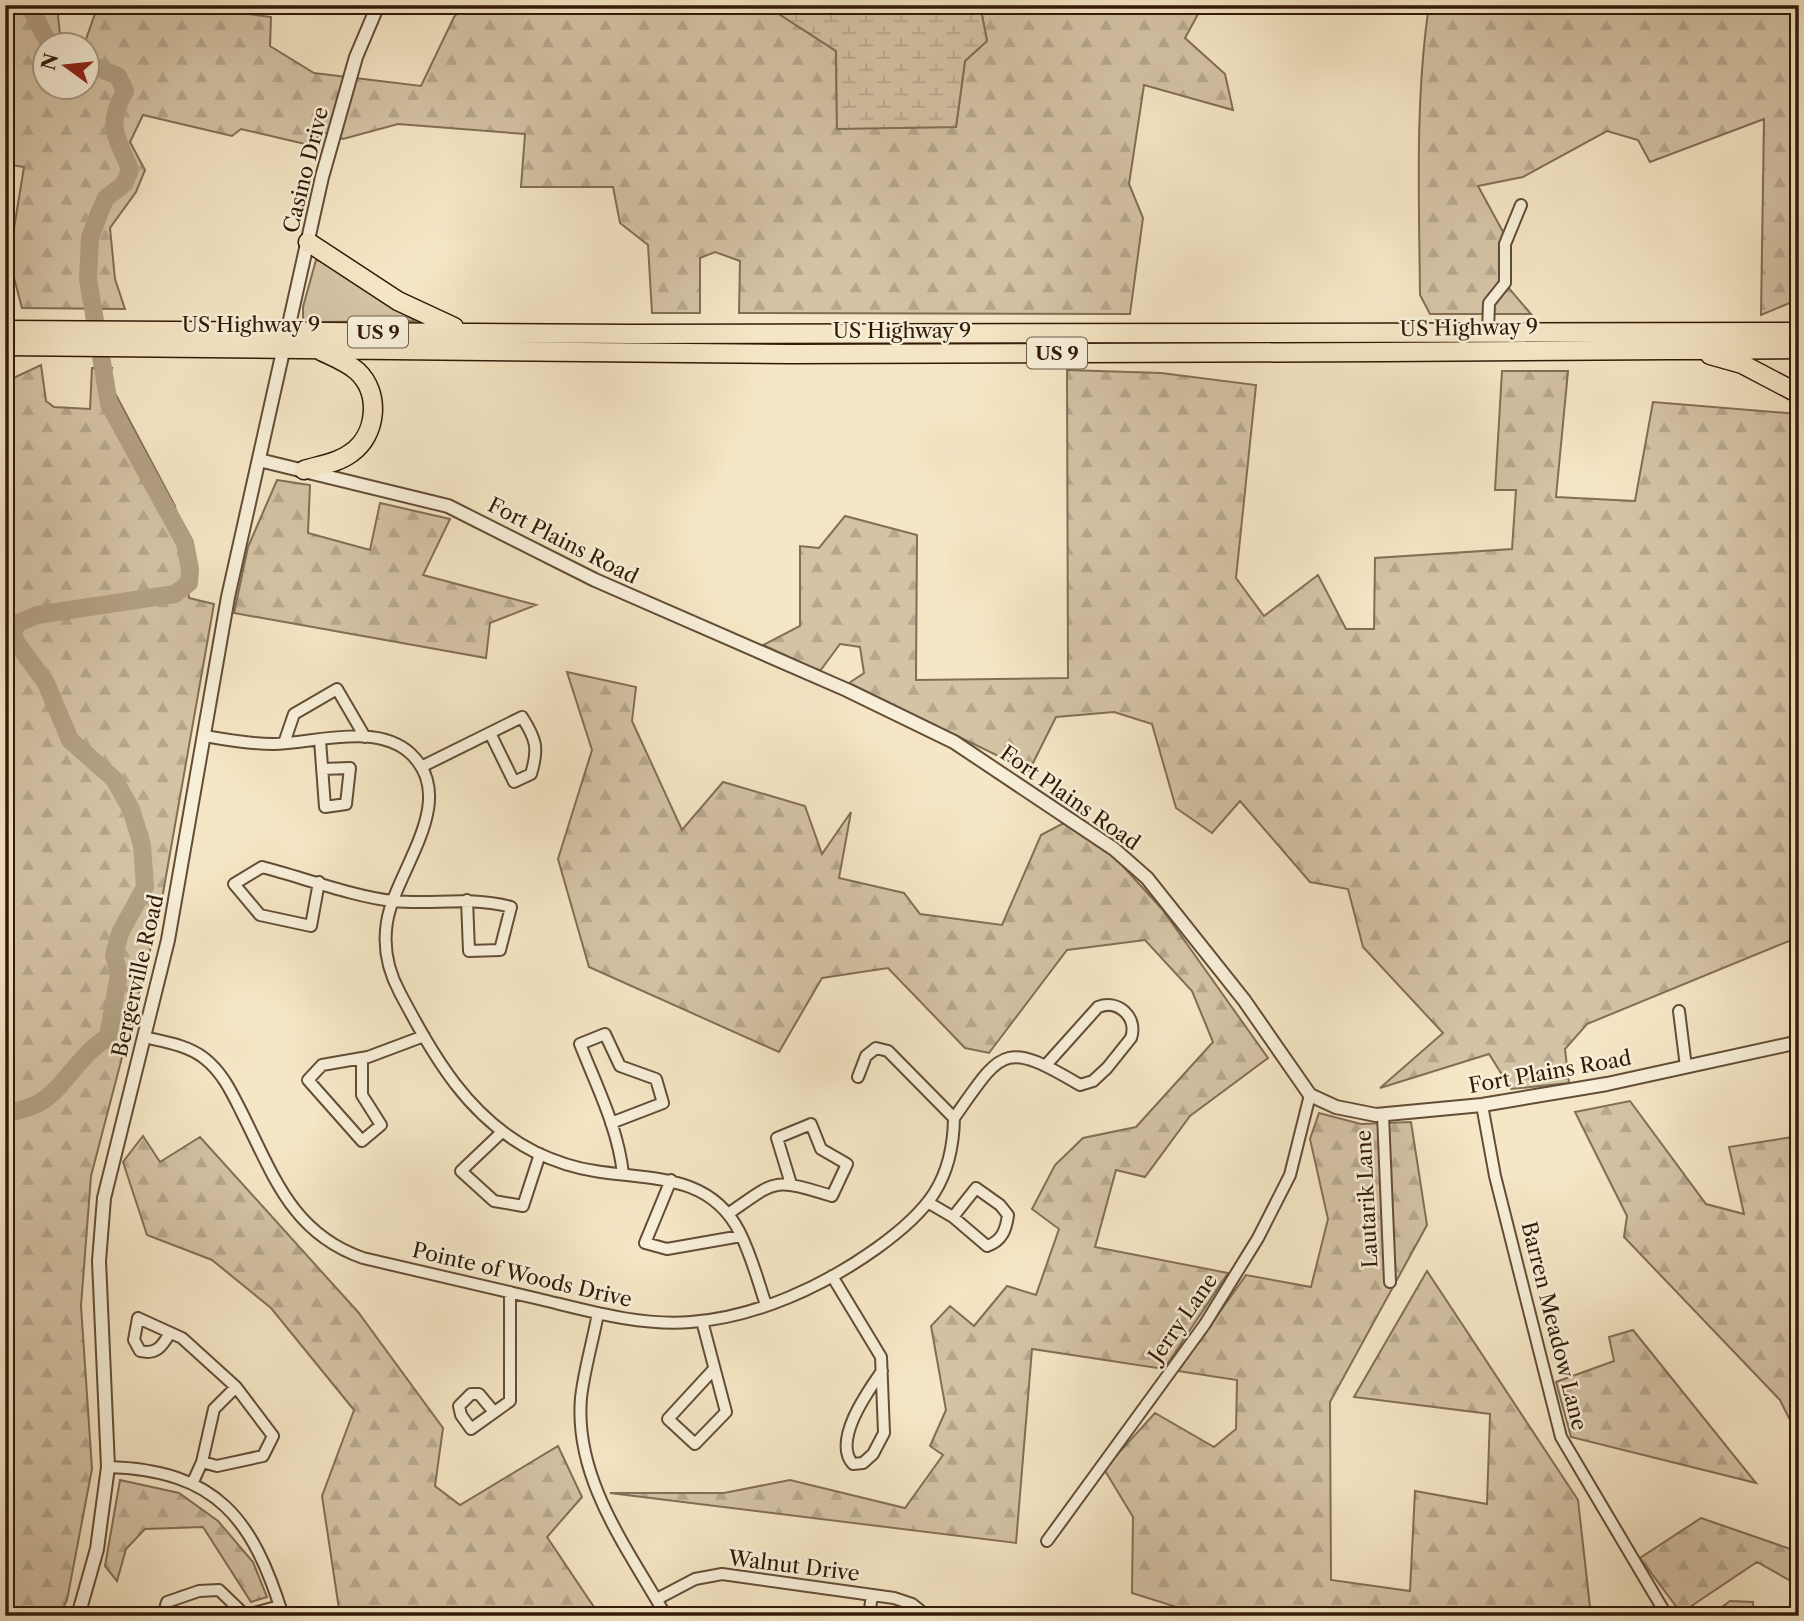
<svg xmlns="http://www.w3.org/2000/svg" width="1804" height="1621" font-family="'Libre Caslon Text',serif">
  <style>
    .grass { fill: #d4c3a5; stroke: #836e56; stroke-width: 2 }
    .forest { fill: url(#forest-firs); stroke: #836e56; stroke-width: 2 }
    .wetland { fill: url(#wetland-marsh); stroke: #836e56; stroke-width: 2 }
    .lines { fill: none; stroke-linecap: round; stroke-linejoin: round }
    .river { stroke: #b3a184; stroke-width: 18 }
    .minor-casing { stroke: #634d36; stroke-width: 14 }
    .tertiary-casing { stroke: #634d36; stroke-width: 16 }
    .trunk-casing { stroke: #321a07; stroke-width: 21 }
    .minor { stroke: #f8efd9; stroke-width: 10 }
    .tertiary { stroke: #f8efd9; stroke-width: 12 }
    .trunk { stroke: #f5e6c5; stroke-width: 18 }
    .labels { text-anchor: middle; stroke-width: 5; stroke-linejoin: round; paint-order: stroke }
    .shield { fill: #f8efd9; stroke: #6d5a46; stroke-width: 2 }
    .shield-label { font-size: 19px; font-weight: bold; fill: #321a07 }
    .street-label { font-size: 21px; fill: #321a07; stroke: #f8efd9 }
  </style>
  <defs>
    <pattern id="forest-firs" width="22" height="20" patternUnits="userSpaceOnUse" patternTransform="scale(1.75)"><rect width="22" height="20" fill="#d4c3a5"/><path d="M5 1l3.5 6h-7zM16 11l3.5 6h-7z" fill="#b6a78d"/></pattern>
    <pattern id="wetland-marsh" width="20" height="14" patternUnits="userSpaceOnUse" patternTransform="scale(1.75)"><rect width="20" height="14" fill="#d4c3a5"/><path d="M1 5h8M5 5V1M11 12h8M15 12V8" fill="none" stroke="#b6a78d"/></pattern>
  </defs>
  <rect width="100%" height="100%" fill="#f5e6c5"/>
  <filter id="stains"><feTurbulence type="fractalNoise" baseFrequency=".00286" numOctaves="4"/><feColorMatrix values="0 0 0 0 .2 0 0 0 0 .09 0 0 0 0 .02 0 0 0 .5 -.17"/></filter>
  <radialGradient id="worn" r=".72"><stop offset=".6" stop-color="#630" stop-opacity="0"/><stop offset="1" stop-color="#630" stop-opacity=".3"/></radialGradient>
  <!-- grass -->
  <path class="grass" d="M316,260l8,2 91,59 -96,1 -1,-4h-4v4h-11v-15z"/>
  <!-- forest -->
  <path class="forest" d="M5,5h52l4,40 -15,1v42h42v-42l-4,-1 14,-40h111l4,4 58,8 -1,29 44,27 107,13 33,-69 10,-12h301l71,46 1,77 119,-1 9,-66 22,-20 -7,-36h223l-18,33 40,36 8,36 -89,-25 -15,99 14,34 -13,96 -391,-1 1,-52 -25,-9 -15,6v55h-48l-4,-68 -28,-22 -7,-36h-92l4,-53 -127,-10 -55,15 -22,-8 -7,13h-9l-64,-15 -9,7 -89,-21 -13,27 15,28 -9,22 -26,36 5,51 10,30 -103,-1 -13,-49 15,-92 -19,-3z
    M1429,5h370v294l-38,16 3,-196 -114,43 -12,-22 -31,-9 -84,46 -45,9 30,55 -2,44 25,29h-101l-10,-19c-1,-97 -5,-194 9,-290z
    M41,365l5,36 8,6 36,2 2,-41h20l-4,12 67,126 14,92 25,6 -55,312 -68,260 -10,130 11,163 -25,131 -8,16h-54v-1234z
    M1067,370l94,3 95,12 -20,193 28,38 54,-41 28,54h28l1,-71 137,-9 4,-59h-21l7,-119h66l-12,126 79,4 18,-99 146,12v529l-10,-2 -202,83 -22,25 4,34 -58,6 -22,-35 -109,34 63,-55 -80,-86 -15,-58 -38,-7 -70,-81 -28,32 -36,-25 -24,-84 -38,-12 -58,5 -27,54 -180,-88 15,-10 -4,-26 -20,-3 -20,27 -57,-26 37,-19v-80l19,2 26,-32 72,19 -1,145 152,-2z
    M277,480l33,5 -2,48 62,17 10,-47 70,16 -27,56 113,30 -46,18 -4,35 -252,-45 14,-66z
    M567,672l69,15 -4,34 50,109 41,-48 82,24 17,48 29,-42 -12,66 65,15 16,21 82,11 39,-90 36,-19 85,93 106,149 -78,58 -45,61 -29,-7 -21,77 133,26 -64,96 -132,-20 -16,194 -406,-50h114l66,-13 115,28 38,-53 -13,-9 16,-36 -15,-84 19,-20 24,20 33,-40 29,9 23,-66 -27,-20 23,-44 28,-27 53,-11 77,-85 -21,-51 -47,-51 -78,10 -78,103 -24,-5 -77,-80 -66,10 -43,74 -190,-85 -31,-108 34,-109z
    M1630,1101l76,103 38,10 -15,-67 70,-11v302l-19,-38 -156,-163 3,-21 -52,-104z
    M1319,1113l42,11 50,-2 16,103 -97,177 1,178 79,11 5,-100 72,13 3,-90 -136,-17 73,-126 151,229 13,116h-386l-73,-23 1,-76 -29,-48 51,-56 59,34 22,-18 1,-49 -59,-9 68,-96 65,12 17,-68 -18,-80z
    M143,1136l17,26 40,-25 158,175 85,116 -8,58 25,19 98,-59 24,51 -35,40 53,79h-268l7,-7 -17,-113 32,-86 -83,-102 -59,-48 -65,-25 -24,-73z
    M1633,1330l123,153 -185,-46 -15,-55 58,-21 -5,-24z
    M120,1480l59,13 39,28 35,41 14,35 -16,5 -48,-75 -58,2 -19,20 -9,32 -12,-15z
    M1701,1518l98,34v39l-3,-7 -39,-22 -76,51 -41,-55z
    M1730,1601l23,1 1,14h-44z"/>
  <!-- wetland -->
  <path class="wetland" d="M765,5h215l7,36 -22,20 -9,66 -119,2 -1,-78z"/>
  <g class="lines">
    <!-- river -->
    <path class="river" d="M29,5l21,41
      M5,1114c10,-3 22,-5 32,-10 27,-14 40,-48 71,-67l11,-63 -5,-19 6,-22 25,-46 -3,-42 -11,-36 -17,-30 -44,-39 -24,-57 -30,-41 -3,-10 5,-9 19,-8 138,-21 14,-11 1,-14 -5,-26 -76,-139 -21,-125 2,-41 10,-27 6,-13 18,-14 6,-14c-13,-35 -25,-42 -5,-79l-7,-15 -30,-12"/>
    <!-- minor casing -->
    <g class="minor-casing">
      <path id="minor" d="M1488,331l1,-28 16,-20v-39l16,-39
        M205,736c22,4 45,8 68,8 42,-1 104,-22 138,10 49,47 -16,117 -24,168 -4,24 1,49 13,71 34,64 68,125 135,159 19,9 39,16 60,19 54,9 114,2 144,60 12,23 19,50 27,74
        M320,740l5,67 21,-3 4,-36 -28,1
        M284,743l10,-29 43,-25 28,48
        M421,767l101,-50c14,22 17,31 9,57l-17,8 -24,-49
        M319,882l-8,44 -51,-11 -26,-31 28,-17c39,10 93,30 131,34 42,4 75,-5 118,6l-11,43 -31,1 -2,-51
        M1679,1011l7,56
        M144,1037c21,5 43,8 60,21 18,14 27,33 37,53 32,63 50,122 122,147 59,14 118,28 176,41 50,12 100,27 152,23 66,-5 133,-36 186,-74 50,-36 76,-66 77,-130l-66,-67 -12,-3 -10,8 -8,21
        M362,1058v37l19,30 -19,16 -54,-61 14,-15 40,-7 6,-1 56,-21
        M1482,1105l13,71 66,261 106,179
        M1383,1115l7,167
        M954,1118c48,-68 49,-79 126,-33l13,-4 14,-13 24,-30c7,-21 -13,-39 -33,-31l-52,58
        M611,1123l52,-20 -7,-24 -36,-13 -15,-32 -25,10c17,43 38,84 43,130
        M502,1132l-41,39 33,30 29,5 17,-52
        M671,1180l-26,63 22,6 74,-13
        M929,1203l24,14 34,29c15,-5 19,-16 21,-31l-8,-10 -24,-17 -23,29
        M728,1214c50,-35 44,-36 104,-18l15,-32 -26,-15 -10,-25 -34,14 14,46
        M832,1276l49,81 3,76 -11,21 -10,9 -10,1c-21,-23 15,-73 29,-93
        M598,1313c-5,28 -14,57 -17,85 -7,81 47,151 85,218
        M702,1321l24,91 -31,32 -27,-25 46,-50
        M170,1333c-8,13 -13,22 -30,18l-6,-11 4,-22 44,20 54,49
        M494,1412l-15,-18h-8l-12,12 2,9 10,14 39,-28v-109
        M108,1467c109,3 145,52 175,149
        M192,1484l10,-22 12,-53 22,-22 37,49 -10,20 -46,10 -15,-4
        M1047,1541l158,-217 53,-86 32,-63 20,-80
        M657,1599l38,-20 27,-5 172,24 18,6 15,12
        M163,1616l4,-14 32,-11 20,-1 25,24
        M243,1616l37,-10
        M869,1616l3,-21"/>
    </g>
    <!-- tertiary casing -->
    <g class="tertiary-casing">
      <path id="tertiary" d="M259,460l189,46 147,74 252,110 107,52 160,107 33,29 97,122 66,95 26,12 40,8 106,-10 125,-21 192,-42
        M78,1616l19,-67 11,-82 -9,-206 5,-63 64,-258 60,-343 94,-420 34,-120 22,-52"/>
    </g>
    <!-- trunk casing -->
    <g class="trunk-casing">
      <path id="trunk" d="M308,242l90,59 56,26
        M5,330l626,4 1168,-2
        M5,346l785,8 593,-2 416,-3
        M1710,355l32,9 57,30
        M304,470c16,-5 34,-7 47,-17 26,-18 30,-60 6,-82 -10,-9 -26,-15 -38,-21"/>
    </g>
    <!-- minor -->
    <use href="#minor" class="minor"/>
    <!-- tertiary -->
    <use href="#tertiary" class="tertiary"/>
    <!-- trunk -->
    <use href="#trunk" class="trunk"/>
  </g>
  <g class="labels">
    <!-- shield labels -->
    <g class="shield">
      <rect x="348" y="316.5" width="60" height="31" rx="5"/>
      <rect x="1027" y="337.5" width="60" height="31" rx="5"/>
    </g>
    <g class="shield-label">
      <text x="378" y="339">US 9</text>
      <text x="1057" y="360">US 9</text>
    </g>
    <!-- street labels -->
    <g class="street-label">
      <text transform="translate(306 170) rotate(-76)" y="7">Casino Drive</text>
      <text x="251" y="332">US Highway 9</text>
      <text transform="translate(1469 328) rotate(-1)" y="7">US Highway 9</text>
      <text x="902" y="338">US Highway 9</text>
      <text transform="translate(563 541) rotate(27)" y="7">Fort Plains Road</text>
      <text transform="translate(1070 798) rotate(35)" y="7">Fort Plains Road</text>
      <text transform="translate(138 976) rotate(-77)" y="7">Bergerville Road</text>
      <text transform="translate(1550 1072) rotate(-10)" y="7">Fort Plains Road</text>
      <text transform="translate(1367 1199) rotate(-93)" y="7">Lautarik Lane</text>
      <text transform="translate(522 1275) rotate(13)" y="7">Pointe of Woods Drive</text>
      <text transform="translate(1183 1318) rotate(-55)" y="7">Jerry Lane</text>
      <text transform="translate(1554 1326) rotate(76)" y="7">Barren Meadow Lane</text>
      <text transform="translate(794 1566) rotate(7)" y="7">Walnut Drive</text>
    </g>
  </g>
  <!-- margin -->
  <rect width="1804" height="1621" fill="none" stroke="#f5e6c5" stroke-width="28"/>
  <rect x="7" y="7" width="1790" height="1607" fill="none" stroke="#321a07" stroke-width="3.5"/>
  <rect x="14" y="14" width="1776" height="1593" fill="none" stroke="#321a07" stroke-width="2"/>
  <!-- north arrow -->
  <g transform="translate(66 66) rotate(285)"><circle r="33" fill="#f8efd9" stroke="#a99a85" stroke-width="2"/>
  <path d="M0-5L12 26L0 18L-12 26Z" fill="#8f2418"/>
  <text y="-10" font-size="19" font-weight="bold" text-anchor="middle" fill="#321a07">N</text>
  </g>
  <rect width="100%" height="100%" filter="url(#stains)"/>
  <rect width="100%" height="100%" fill="url(#worn)"/>
</svg>
